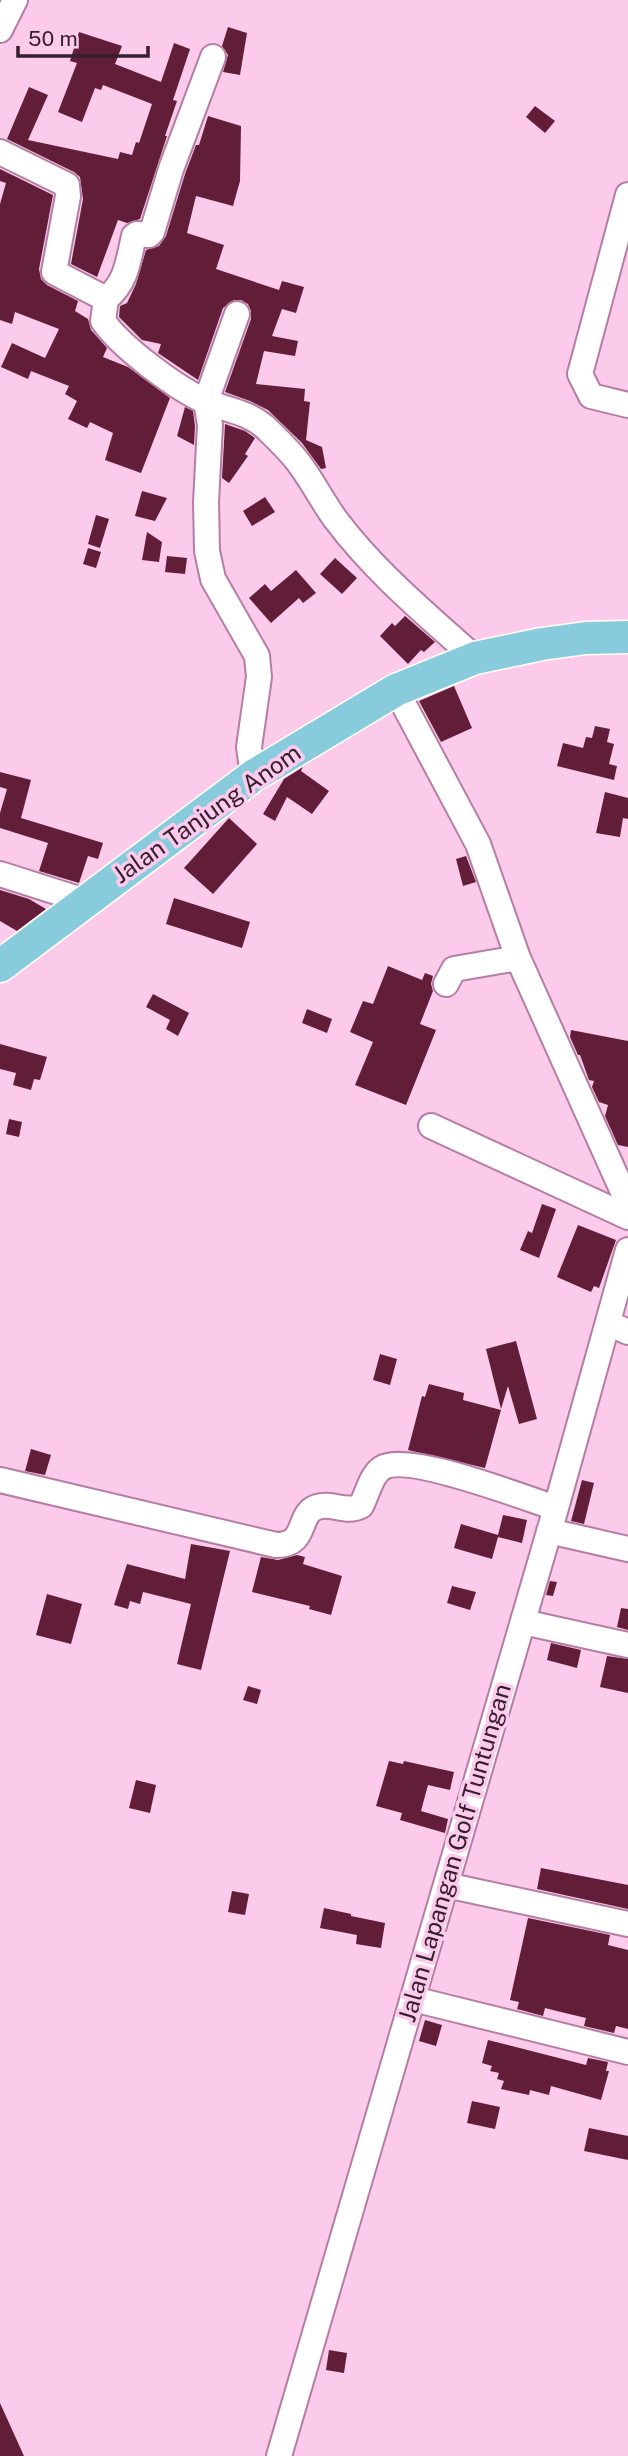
<svg xmlns="http://www.w3.org/2000/svg" width="628" height="2456" font-family="'Public Sans',sans-serif">
  <style>
    .building { fill: #621d39 }
    .lines { fill: none; stroke-linecap: round; stroke-linejoin: round }
    .minor-casing { stroke: #b67da4; stroke-width: 28 }
    .major-casing { stroke: #fff; stroke-width: 35 }
    .minor { stroke: #fff; stroke-width: 24 }
    .major { stroke: #88cbdd; stroke-width: 32 }
    .labels { text-anchor: middle; stroke-width: 7; stroke-linejoin: round; paint-order: stroke }
    .street-label { font-size: 24px; fill: #351e2e; stroke: #fccbec }
  </style>
  <rect width="100%" height="100%" fill="#fccbec"/>
  <!-- building -->
  <path class="building" d="M228,27l19,6 -7,42 -17,-3 5,-17 -6,-9z
    M79,32l43,14 -7,18 46,18 13,-39 16,6 -17,51 4,1 -12,35h2l-27,83 -13,4 -9,-3 -21,57 -26,-13 12,-65 -3,-22 -6,-5 -67,-33 22,-52 19,8 -20,45 90,19 2,-7 12,3 4,-13 3,1 13,-39 -49,-19 -2,5 -6,-2 -13,34 -24,-10 19,-49 -7,-2z
    M535,106l20,15 -10,12 -19,-16z
    M208,116l33,10 -1,55 -7,25 -37,-10 -9,37 37,12 -8,24 63,21 3,-9 22,6 -8,26 -14,-4 -10,27 26,5 -3,15 -31,-5 -8,33 49,5 -1,12 6,1 -4,38 16,7 4,21 -5,1 -19,-26 -34,-33 -18,-9 -25,-9 26,-73v-8l-3,-7 -7,-4h-7l-11,8 -25,72 -40,-27 3,-9 -19,-4 -23,-23 1,-11 7,-3 9,-19 10,-34 13,-4 7,-10 19,-62 11,-29h3z
    M0,169l53,26 -14,74 2,10 6,6 31,16 -3,10 13,8 3,11 16,18 -4,9 25,10 42,31 -29,75 -36,-13 8,-27 -23,-11 -3,6 -19,-9 9,-18 -12,-7 4,-8 -38,-15 -3,8 -27,-12 11,-24 33,15 14,-29 -44,-17 -3,12 -12,-4v-116l6,-21 -6,-2z
    M185,407l8,4 2,15 -1,19 -17,-9z
    M225,424l20,7 10,7 -10,16 3,2 -19,27 -7,-5z
    M142,491l25,7 -12,23 -20,-5z
    M265,497l10,15 -23,14 -9,-15z
    M96,515l13,4 -9,29 -12,-4z
    M147,532l15,10 -3,20 -17,-2z
    M88,548l13,4 -5,16 -13,-4z
    M167,556l20,2 -2,16 -20,-2z
    M335,558l22,20 -15,16 -22,-20z
    M296,570l20,23 -13,10 -4,-5 -28,25 -22,-25 16,-14 6,7z
    M405,616l30,26 -11,10 -3,-2 -13,14 -28,-28 12,-13 3,3z
    M454,686l18,42 -31,14 -22,-41z
    M595,726l15,3 -3,13 7,2 -5,20 8,2 -3,14 -57,-14 6,-23 20,5 3,-11 6,1z
    M303,767l-2,4 28,20 -17,23 -25,-17 -12,24 -12,-7 21,-35z
    M0,772l31,8 -10,38 82,25 -5,16 -10,-3 -9,27 -40,-12 9,-28 -48,-15v-15l7,-24 -7,-2z
    M605,792l23,6v21l-5,-1 -3,19 -24,-4z
    M229,818l28,26 -44,50 -29,-26z
    M466,856l10,26 -13,4 -7,-27z
    M0,890l29,9 17,10 -29,22 -17,-10z
    M174,898l76,24 -8,26 -76,-24z
    M388,966l34,14 3,-7 8,3 -2,8 2,7 -13,33 16,6 -30,75 -51,-20 18,-43 -23,-10 13,-31 10,3z
    M153,994l36,19 -11,23 -12,-7 4,-9 -24,-13z
    M307,1009l25,10 -5,14 -25,-10z
    M571,1030l57,11v106l-10,-2 -13,-29 3,-11 -9,-3 -7,-15 2,-6 -5,-1 -9,-25h-2l-8,-18z
    M0,1044l47,13 -7,23 -6,-1 -3,11 -18,-5 3,-12 -16,-4z
    M9,1119l13,3 -3,15 -13,-3z
    M542,1204l14,5 -17,49 -19,-8 8,-19 4,2z
    M578,1225l38,15 -17,48 -5,-2 -3,6 -34,-15z
    M516,1341l21,78 -18,5 -11,-38 -7,23 -15,-60z
    M380,1354l17,5 -7,26 -17,-5z
    M429,1384l35,9 -1,7 38,10 -16,58 -77,-18 14,-54 3,1z
    M31,1449l20,6 -6,20 -20,-4z
    M582,1480l12,3 -10,41 -13,-3z
    M503,1515l24,5 -5,23 -24,-6 -6,22 -38,-11 7,-24 37,11z
    M191,1544l39,7 -29,119 -24,-6 14,-60 -48,-12 -3,12 -10,-3 -2,8 -14,-4 13,-41 58,15z
    M297,1555l8,2 -2,7 39,12 -11,39 -22,-6 1,-3 -58,-14 9,-35 17,3z
    M550,1581l7,1 -4,14 -7,-1z
    M452,1586l24,6 -6,18 -23,-7z
    M47,1594l35,10 -11,40 -35,-9z
    M621,1608l7,1v21l-11,-3z
    M551,1643l30,7 -4,18 -30,-8z
    M607,1656l21,3v34l-28,-6z
    M248,1686l13,4 -4,14 -14,-4z
    M389,1761l14,3 1,-3 50,11 -4,18 -22,-5 -7,26 27,8 -3,14 -45,-13 2,-7 -26,-7z
    M136,1780l20,5 -6,28 -21,-5z
    M541,1868l87,17v24l-91,-20z
    M232,1891l17,3 -4,21 -17,-3z
    M324,1908l27,6v2l34,7 -4,25 -25,-4 1,-9 -37,-7z
    M528,1918l82,17 -2,10 20,5v79l-12,-3 -2,7 -30,-7 2,-8 -21,-5 -20,-5 -2,8 -26,-7 2,-7 -9,-2z
    M425,2020l17,5 -6,21 -17,-5z
    M488,2040l98,25 2,-7 20,4 -2,9h3l-8,29 -50,-14 -2,9 -19,-5 -1,5 -28,-6 3,-8 -7,-2 2,-6 -9,-2 2,-5 -10,-3z
    M472,2101l28,6 -5,22 -28,-6z
    M589,2128l39,8v24l-44,-9z
    M329,2350l18,3 -3,20 -18,-3z
    M0,2403l24,53h-24z"/>
  <g class="lines">
    <!-- minor casing -->
    <g class="minor-casing">
      <path id="minor" d="M0,30l15,-30
        M213,57l-42,112 -19,63 -3,3 -12,-1 -3,2c-6,25 -7,46 -28,63l-3,22c18,26 74,68 104,81 20,8 41,10 58,25 11,11 24,23 33,35 14,18 24,39 38,58 39,52 91,95 139,138
        M0,152l67,33 1,11 -14,76 52,27
        M628,195l-48,179 11,22 37,9
        M237,314l-31,87 4,24 -4,77 1,49 6,28 44,77 2,21 -10,70 4,29
        M396,690l82,154 40,114 110,245
        M0,874l85,27
        M446,984l8,-15 64,-11
        M431,1126l197,91
        M608,1323l20,9
        M0,1480l276,65c33,0 20,-31 41,-38 15,-5 29,7 44,-1 6,-11 10,-31 21,-38 26,-16 142,30 174,40
        M549,1531l79,18
        M523,1622l105,23
        M446,1885l182,39
        M413,1999l215,53
        M279,2456l277,-948 72,-258"/>
    </g>
    <!-- major casing -->
    <g class="major-casing">
      <path id="major" d="M0,966l253,-190 143,-86 79,-32 67,-14 44,-6 42,-1"/>
    </g>
    <!-- minor -->
    <use href="#minor" class="minor"/>
    <!-- major -->
    <use href="#major" class="major"/>
  </g>
  <g class="labels">
    <!-- street labels -->
    <g class="street-label">
      <text transform="translate(207 814) rotate(-35)" y="8">Jalan Tanjung Anom</text>
      <text transform="translate(455 1853) rotate(-74)" y="8">Jalan Lapangan Golf Tuntungan</text>
    </g>
  </g>
  <!-- scale -->
  <path d="M18 46v10h130v-10" fill="none" stroke="#351e2e" stroke-width="3.5"/>
  <text x="28" y="46" font-size="21" fill="#351e2e" stroke="#fccbec" stroke-width="5" paint-order="stroke">50 m</text>
</svg>
